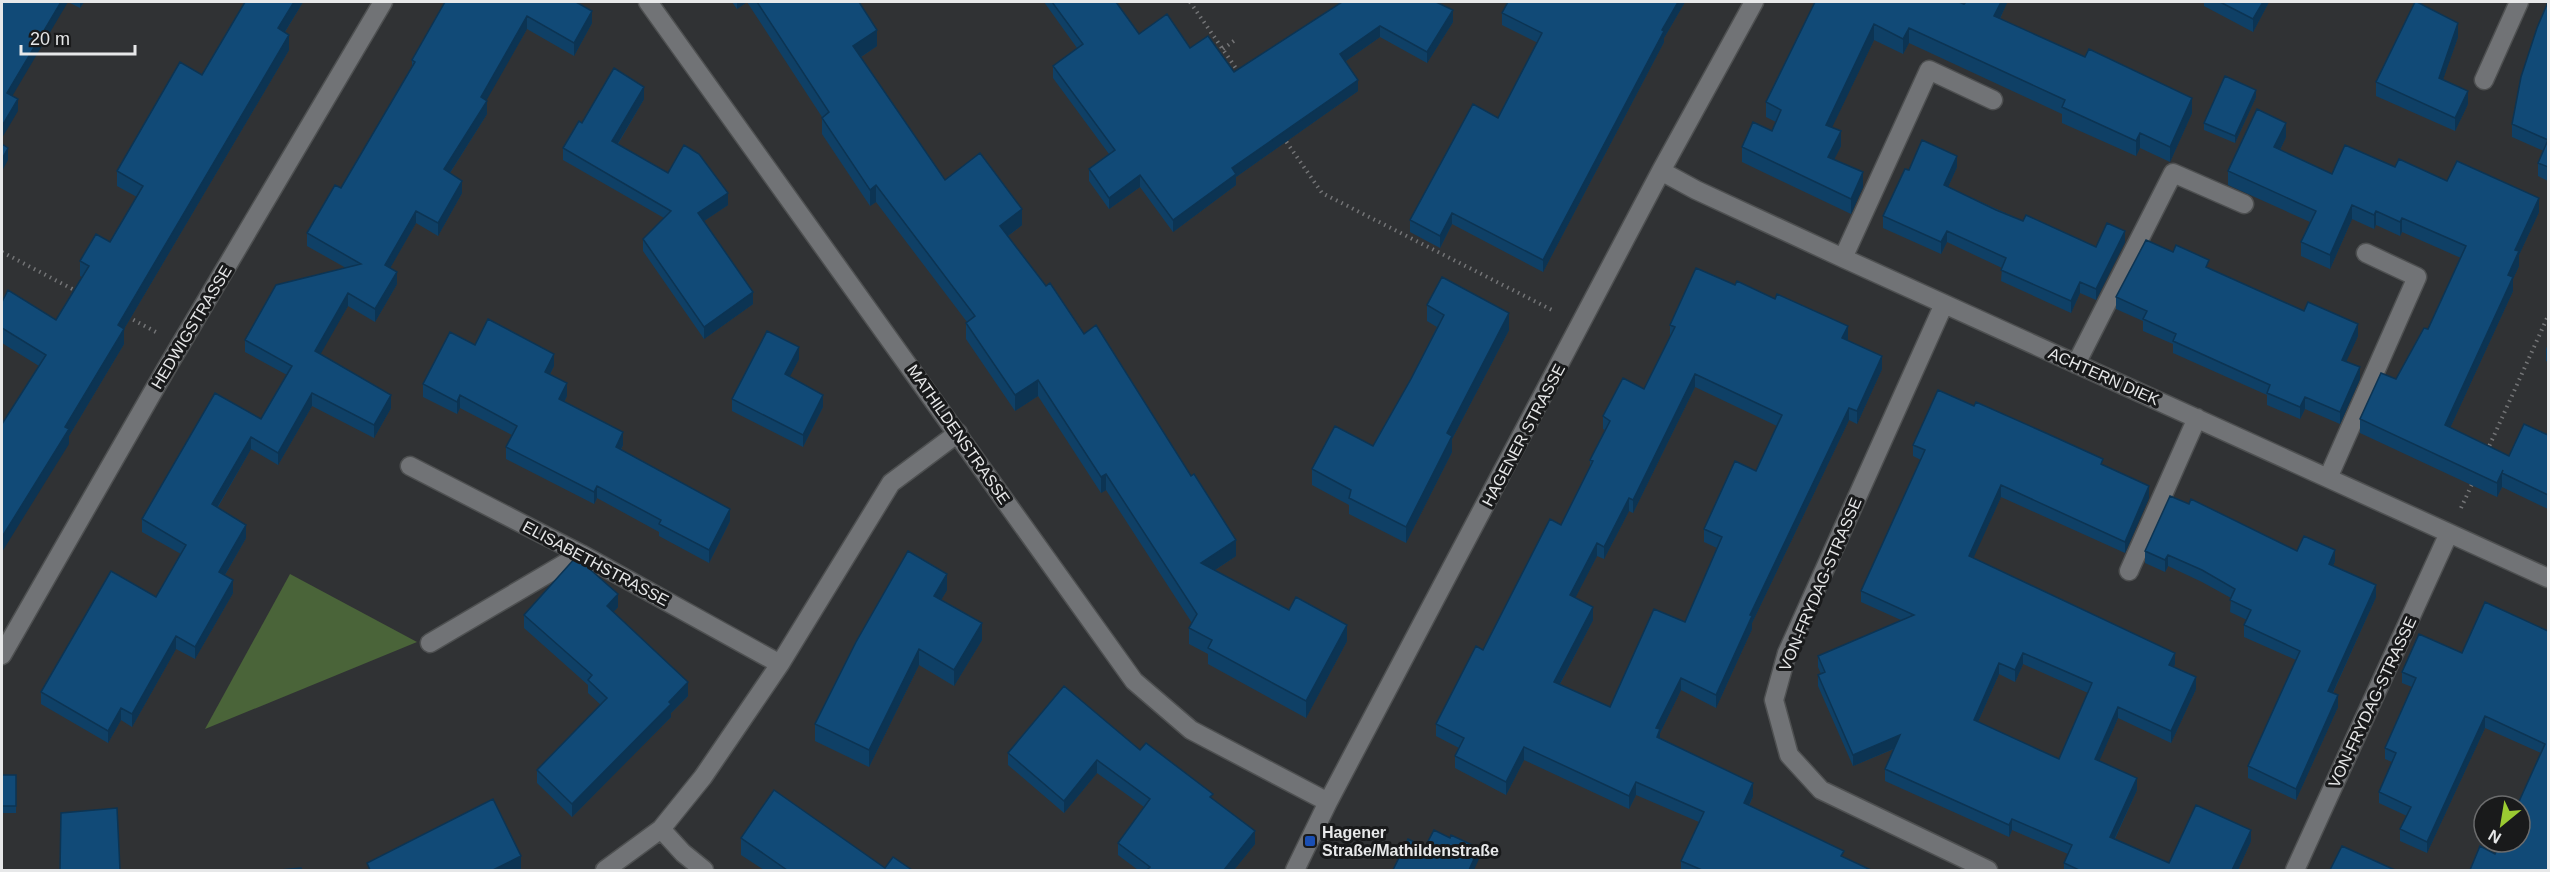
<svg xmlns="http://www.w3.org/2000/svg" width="2550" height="872" font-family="Arial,sans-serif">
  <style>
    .green { fill: #4a6439 }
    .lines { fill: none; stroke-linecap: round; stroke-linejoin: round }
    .minor-casing { stroke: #4e5051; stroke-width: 21 }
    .path { stroke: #737476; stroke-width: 4; stroke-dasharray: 1.5 4.5; stroke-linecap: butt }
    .minor { stroke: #717376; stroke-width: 18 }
    .wall { fill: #0f4066; fill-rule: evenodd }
    .shaded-wall { fill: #0c3453 }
    .building { fill: #114a77; stroke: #0c3453; stroke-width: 1.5; fill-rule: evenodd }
    .transit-dot { fill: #1a4fb4; stroke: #191a1b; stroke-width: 2 }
    .labels { text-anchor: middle; stroke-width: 6; stroke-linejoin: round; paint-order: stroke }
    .street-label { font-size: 16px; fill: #e7e8e9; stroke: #191a1b }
    .poi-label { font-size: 16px; font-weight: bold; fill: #e7e8e9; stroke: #191a1b; text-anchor: start }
  </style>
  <rect width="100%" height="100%" fill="#303234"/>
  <!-- green -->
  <path class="green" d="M290,574l127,68 -212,87z"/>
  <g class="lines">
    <!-- minor casing -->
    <g class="minor-casing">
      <path id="minor" d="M648,2l486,679 57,49 137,72
        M2484,80l35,-78
        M1661,171l35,19 147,68 705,320
        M1843,258l86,-188 64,30
        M1944,304l-157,349 -13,47 15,55 32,35 167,80
        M2076,364l97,-191 71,31
        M410,466l171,88 199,110
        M2328,478l89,-201 -51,-24
        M2129,571l68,-153
        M430,643l151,-89
        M2,655l164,-286 217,-367
        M661,829l22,24 21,17
        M605,870l56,-41 42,-52 77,-113 111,-181 67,-50
        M1295,870l33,-68 333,-631 93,-169
        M2295,870l154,-337"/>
    </g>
    <!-- path -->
    <path class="path" d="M1190,2l50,72
      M1223,49l12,-9
      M1283,137l39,56 232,118
      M2,252l76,40
      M128,317l28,15
      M2487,451l61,-135
      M2461,508l12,-26"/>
    <!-- minor -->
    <use href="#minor" class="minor"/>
  </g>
  <!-- wall -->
  <path class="wall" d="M68,2h16l-4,6z
    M245,2h58l-18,30 4,18 -165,279v15l-55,92v8l-30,-78 -37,-23v-41l54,18 26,-43 -2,-1v-15l30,-19 27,-45 -20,-11v-15l85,-96z
    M445,2l147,21 -18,33 -47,-27 -41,71 1,14 -37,59 12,20 -24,43 -22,-13 -26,45 7,16 -22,38 -27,-16 -28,48 71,54 -17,30 -62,-32 -34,59 -27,-16 -33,58 28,31 -21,37 8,18 -38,66 -19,-10 -44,78 -11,-7 -13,23 -67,-39v-12l115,-95 25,-43 -39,-22v-13l119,-100 26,-44 -42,-23v-12l101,-72 -39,-22v-13l34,-45 71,-122v-6z
    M732,2h127l18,44 -16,11 84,123 77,45 -14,11 228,320 -21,14 132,71 -41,77 -98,-54v-10l-19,-10v-16l3,-5 -86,-133 -5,3 -63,-97 -23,15 -49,-72v-16l1,-1 -91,-120 -6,4 -48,-72v-17l-75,-115 -10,7z
    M1044,2h72l23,32 51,14 44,24 108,-70 111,20 -26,41 -47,-26 -34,24 12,30 -122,86v8l-63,47 -33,-45 -31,22 -20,-28v-12l20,-15 -56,-76v-12l24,-18z
    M1508,2h177l-21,36v4l-121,230 -91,-48 -12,24 -30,-16v-12l88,-102 40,-75 -36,-18v-12z
    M1815,2l149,2 43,-2 -7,17 192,94 -22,49 -30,-14 -4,8 -74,-33v-9l-153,-71 -6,11 -29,-14 -42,87 9,19 -7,13 29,28 -12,27 -109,-52v-15l30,-16 4,-9 -10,-5v-15z
    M2204,2h65l-16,30 -49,-26z
    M2548,2v179l-10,-5v-13l6,-12 -32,-14v-13z
    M2458,37l-15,42 25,25 -13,27 -79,-35v-14z
    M2256,97l-21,46 -31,-13v-7z
    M644,99l-26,45 50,29 60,32 -24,16 49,83 -49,35 -61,-88v-12l21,-21 -101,-58v-12l19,-25z
    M2286,137l-6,13 52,24 63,-7 52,14 92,31 -20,43v11l-6,13v12l-63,137 59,28 39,-21v74l-46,-22 -5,10 -137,-64v-14l36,-40 32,-50 33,-71 -59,-26 -2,4 -24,-11 -2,4 -22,-10 -22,50 -29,-13v-14l9,-20 -82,-37v-14z
    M1957,167l-9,20 75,34 73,26 29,-5 -29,58 -16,-7 -9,20 -70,-32 1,-13 -55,-26 -6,12 -58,-26v-12l26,-46z
    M2209,269l149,67 -12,25 14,18 -20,45 -35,-15 -5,10 -33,-14v-10l-94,-42v-9l-30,-13v-10l-27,-12v-12z
    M1427,305l82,25 -57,109v13l-46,91 -57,-29v-9l-37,-20v-16l61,-23 38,-67 26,-52 -10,-6z
    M1670,325l178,14 -1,1 35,29 -25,55 -8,-4 -97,203v6l-36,79 -35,-18 -21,43v5l93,58 -4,10 95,52 27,12h-190v-9l18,-39 -63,-27 -7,14 -105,-49 -18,35 -51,-27v-12l4,-8 -23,-12v-12l125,-199 29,-57v-8l15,-30 -2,-1v-13l41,-27 26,-51zM1695,387l82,39 -21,45 -52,58v13l13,6 -32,74 -75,85 -50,-23 33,-64 -18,-22 22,-42 7,3 25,-48 4,2z
    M2548,344v18l-2,-1v-12z
    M475,345l79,21 -4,8 17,22 -3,6 59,43 -2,5 109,71 -21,42 -50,-27v-4l-62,-34 -3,6 -88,-45v-12l6,-12 -52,-27 -3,6 -34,-17v-13z
    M799,359l-10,18 34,30 -20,40 -71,-36v-12z
    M1913,445l190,20 46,33 -24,55 -124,-56 -28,61 202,106 -2,3 23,22 -25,54 -53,-25 -19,43 38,29 -22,49 54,24 82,-22 -13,29h-174v-7l4,-9 -56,-24 -3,7 -124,-56v-12l9,-20 -41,17 -35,-80v-11l3,-1 -3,-7v-11l83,-36 -40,-18v-11l60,-131 -8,-4zM2023,664l65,29 -29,66 -81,-37 21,-48 16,8z
    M2145,551h152l38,10 -2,5 43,31 -43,96 5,14 -42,93 -48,-22v-12l48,-106 -52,-23v-12l3,-5 -17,-8 1,-14 -29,-16 -34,-16 -3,6 -20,-9z
    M947,590l-6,10 41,40 -28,46 -35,-21 -50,102 -54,-26v-17z
    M618,607l-5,5 75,84 -17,17v4l-99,100 -35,-34v-13l64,-65 -13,-12v-8l-64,-57v-13z
    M2548,631v239l-53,-16 46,-101 -56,-25 -58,125 -27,-12v-12l7,-13 -28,-13v-11l13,-30 -7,-3v-11l27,-61 -10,-4v-11l60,-19z
    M1140,750l73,50 42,44 -21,26h-96l-20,-15v-12l26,-36 -47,-34 -33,40 -56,-48v-12z
    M2,775h14v38h-14z
    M741,838l144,30 27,2h-148l-23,-15z"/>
  <!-- shaded-wall -->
  <path class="shaded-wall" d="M61,2h7l-61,103v-12z
    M80,2h4l-4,6z
    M294,2h9l-25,41v-15z
    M737,2h10l-10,7z
    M1678,2h7l-21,36v4l-121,230v-12l119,-230z
    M2001,2h6v1l-13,28v-15z
    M2263,2h6l-16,30v-13z
    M1453,10v12l-26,41v-11z
    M592,11v12l-18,33v-13z
    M527,16v13l-46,81v-13z
    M2458,23v14l-19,54v-13z
    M1874,24v16l-48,100v-15z
    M1380,26v11l-40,28v-11z
    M1909,28v15l-6,11v-15z
    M877,30v16l-24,16v-16z
    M289,35v15l-165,279v15l-55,92v8l-67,108v-15l116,-212z
    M1358,80v11l-122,86v8l-63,47v-12l59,-52z
    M644,87v12l-32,54v-12z
    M2256,90v7l-21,46v-7z
    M2468,91v13l-13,27v-13z
    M2192,98v15l-22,49v-15z
    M18,99v12l-16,27v-12z
    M487,101v13l-43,68v-13z
    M2286,123v14l-12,25v-15z
    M1841,131v15l-13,26v-15z
    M2140,133v15l-4,8v-15z
    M8,148v12l-6,11v-12z
    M1957,156v11l-13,29v-11z
    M1863,172v15l-12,27v-15z
    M1140,175v12l-31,22v-11z
    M462,181v12l-24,43v-13z
    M876,185v17l-6,4v-16z
    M728,193v12l-30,20v-12z
    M2539,198v14l-20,43v11l-6,13v12l-68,148v-14l63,-150 7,-25z
    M2352,205v14l-22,50v-14z
    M1022,209v16l-22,17v-16z
    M416,211v12l-31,54v-12z
    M2376,211v14l-2,4v-14z
    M1452,213v11l-12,24v-12z
    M2402,218v14l-2,4v-14z
    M1947,231v11l-6,12v-12z
    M2125,231v11l-29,58v-11z
    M397,272v12l-22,38v-13z
    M2080,282v11l-9,20v-12z
    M753,292v12l-49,35v-12z
    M348,293v13l-33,58v-13z
    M1509,313v17l-57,109v13l-46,91v-16l41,-94z
    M2358,324v12l-16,35v-11z
    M1848,326v13l-6,11v-12z
    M799,347v12l-14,27v-12z
    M554,354v12l-9,18v-12z
    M1882,356v13l-25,55v-13z
    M2360,367v12l-20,45v-12z
    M1695,374v13l-62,126v-13z
    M1038,380v16l-23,15v-16z
    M567,383v13l-8,16v-13z
    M312,393v13l-34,59v-12z
    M391,395v13l-17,30v-13z
    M460,395v13l-3,6v-12z
    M823,395v12l-20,40v-12z
    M2305,397v12l-5,10v-12z
    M1849,408v12l-97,203v6l-36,79v-13l34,-80z
    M623,432v13l-7,14v-12z
    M251,437v12l-39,67v-12z
    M2502,473v14l-5,10v-14z
    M1106,474v16l-5,3v-16z
    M2001,485v12l-32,71v-12z
    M597,486v12l-3,6v-12z
    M2149,486v12l-24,55v-11z
    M1629,498v13l-25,48v-12z
    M730,509v12l-21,42v-13z
    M246,525v13l-27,47v-13z
    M1236,540v16l-35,23v-16z
    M1597,543v13l-27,52v-13z
    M2335,550v11l-6,15v-12z
    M2168,555v11l-3,6v-12z
    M947,574v16l-13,22v-16z
    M233,580v13l-38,66v-12z
    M2376,585v12l-48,106v-12z
    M618,594v13l-11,12v-13z
    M1593,607v13l-39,75v-13z
    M982,623v17l-28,46v-16z
    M1347,625v16l-41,77v-17z
    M176,636v13l-44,78v-13z
    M919,649v16l-50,102v-17z
    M2023,653v11l-8,18v-12z
    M2175,653v11l-6,13v-12z
    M1999,663v11l-25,57v-11z
    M2196,677v12l-25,54v-12z
    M1681,678v12l-21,43v9l-3,8 -1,-22z
    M688,682v14l-17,17v4l-99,100v-13z
    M2338,695v12l-42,93v-11z
    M2118,707v11l-23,53v-12z
    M121,708v12l-13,23v-12z
    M2485,716v12l-58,125v-11z
    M1900,735v11l-47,20v-11z
    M1524,747v13l-18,35v-13z
    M1097,760v13l-33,40v-12z
    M2137,778v12l-27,58v-11z
    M1636,782v13l-7,14v-13z
    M1753,783v13l-9,20v-13z
    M2012,819v11l-3,7v-12z
    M2251,830v11l-13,29h-6z
    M1255,831v13l-21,26h-10z
    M1479,848v11l-5,11h-5z
    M521,856v13l-2,1h-26z"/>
  <!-- building -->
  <path class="building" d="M2,2h59l-54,91 11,6 -16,27z
    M245,2h49l-16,26 11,7 -171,290 6,4 -59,98 4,2 -67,108v-113l44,-69 -44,-27v-26l6,-12 48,30 33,-54 -9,-5 16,-27 14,8 33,-56 -26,-15 63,-109 22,13z
    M445,2h131l16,9 -18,32 -47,-27 -46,81 6,4 -43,68 18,12 -24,42 -22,-12 -31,54 12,7 -22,37 -27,-16 -33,58 76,44 -17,30 -62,-32 -34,60 -27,-16 -39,67 34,21 -27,47 14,8 -38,67 -19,-11 -44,78 -11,-6 -13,23 -67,-39 70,-121 45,26 30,-52 -44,-26 73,-126 46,26 31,-53 -47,-26 31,-55 85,-21 -54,-31 28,-48 6,3 74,-126 -3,-2z
    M757,2h102l18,28 -24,16 92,134 35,-27 42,56 -22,17 46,60 4,-3 34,51 12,-9 95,151 3,-2 42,66 -35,23 88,47 7,-13 51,28 -41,76 -98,-53 4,-8 -23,-12 8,-14 -91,-140 -5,3 -63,-97 -23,15 -49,-72 9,-7 -99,-131 -6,5 -48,-72 7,-6z
    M1052,2h64l23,32 28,-20 23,34 18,-12 26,36 108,-70h94l17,8 -26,42 -47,-26 -40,28 18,26 -126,88 4,6 -63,46 -33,-45 -31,23 -20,-29 26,-19 -62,-84 30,-22z
    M1508,2h170l-16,28 2,1 -121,229 -91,-47 -12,23 -30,-16 63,-116 25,14 44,-85 -40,-20z
    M1815,2h144l5,2 2,-2h35l-7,14 91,41 4,-8 103,49 -22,49 -30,-14 -4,8 -74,-34 3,-7 -156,-72 -6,11 -29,-15 -48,101 15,6 -13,26 35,15 -12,27 -109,-52 11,-25 19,9 9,-21 -15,-8z
    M2220,2h43l-10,17z
    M2415,2h2l41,21 -19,55 29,13 -13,27 -79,-36z
    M2548,2v165l-10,-4 10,-23 -36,-16 9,-47 16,-49z
    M614,68l30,19 -32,54 56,32 16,-28 15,9 29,39 -30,20 55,79 -49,35 -61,-88 28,-28 -108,-63 16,-27 3,2z
    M2225,76l31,14 -21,46 -31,-13z
    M2257,109l29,14 -12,24 58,27 13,-29 50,22 4,-8 48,22 10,-20 82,37 -24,52 4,1 -11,24 5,2 -68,148 64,31 15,-32 24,11v60l-46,-22 1,-3 -6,13 -137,-64 21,-46 15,6 28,-51 4,1 38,-83 -64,-28 -2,4 -24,-11 -2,4 -22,-10 -22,50 -29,-13 15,-31 -88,-40z
    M1922,140l35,16 -13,29 52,25 27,11 3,-6 70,32 11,-24 18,8 -29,58 -16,-7 -9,19 -70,-31 5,-12 -59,-27 -6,11 -58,-26 22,-47 4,1z
    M2,144l6,4 -6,11z
    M2146,240l27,12 3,-7 33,15 -3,7 98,44 4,-9 50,22 -16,36 18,7 -20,45 -35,-15 -5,10 -33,-14 3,-8 -97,-44 3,-7 -33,-15 4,-8 -31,-14z
    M1696,268l39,17 2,-4 38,18 2,-5 71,32 -6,12 40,18 -25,55 -8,-3 -99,207 2,1 -36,79 -35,-17 -25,50 4,1 -3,8 96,46 -9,20 100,48 -3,5 30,14h-169l-21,-9 23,-49 -68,-30 -7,14 -105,-49 -18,35 -51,-26 9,-18 -28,-14 40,-78 7,4 67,-131 11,6 32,-64 -3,-1 20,-39 -7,-5 20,-38 21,11 31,-62 -5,-2zM1695,374l87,41 -26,56 -21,-10 -31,68 18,8 -37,85 -31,-13 -44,98 -56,-25 39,-75 -23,-12 27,-52 7,4 25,-49 4,2z
    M1442,277l67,36 -62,120 5,3 -46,91 -57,-29 2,-8 -39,-21 23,-43 38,20 38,-67 33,-64 -17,-10z
    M488,319l66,35 -9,18 22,11 -8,16 64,33 -7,15 114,62 -21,41 -50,-26 2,-4 -64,-34 -3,6 -88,-45 11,-21 -57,-31 -3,7 -34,-18 27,-52 25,13z
    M767,331l32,16 -14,27 38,21 -20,40 -71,-36z
    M1938,390l36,16 2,-4 72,32 55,25 -2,5 48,22 -24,56 -124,-57 -32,71 206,97 -6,12 27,12 -25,54 -53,-24 -23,52 42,19 -27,59 59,26 27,-58 55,25 -19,40h-153l-15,-7 8,-18 -60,-26 -3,6 -124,-56 15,-34 -47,20 -35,-80 7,-3 -7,-16 96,-41 -53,-24 64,-141 -12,-5zM2023,653l69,30 -33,76 -85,-39 25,-57 16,7z
    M2170,496l19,8 2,-5 106,52 7,-15 31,14 -6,14 47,21 -48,106 10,4 -42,94 -48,-23 52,-115 -56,-26 7,-15 -21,-10 5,-11 -33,-19 -34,-15 -3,5 -20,-9z
    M908,551l39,23 -13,22 48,27 -28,47 -35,-21 -50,101 -54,-26 41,-82z
    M576,557l42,37 -11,12 81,76 -19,20 2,2 -99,100 -35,-34 70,-72 -19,-18 4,-5 -68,-60z
    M2485,602l63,29v239h-78l10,-24 15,8 6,-12h19v-36h-3l28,-62 -60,-28 -58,126 -27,-13 11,-22 -32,-15 17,-39 -11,-5 31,-70 -14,-6 17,-38 43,19z
    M1064,686l76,64 6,-7 67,51 -3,3 45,34 -31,39h-77l3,-3 -32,-24 32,-44 -53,-39 -33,41 -56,-48z
    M2,775h14v31h-14z
    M774,790l111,78 8,-11 19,13h-125l-46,-32z
    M493,799l28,57 -28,14h-123l-3,-7z
    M117,808l3,62h-60l1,-57z
    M1434,830l16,8 1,-3 28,13 -10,22h1h-77l15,-31 17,8z
    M2342,846l53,24h-65z
    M301,868l1,2h-22z"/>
  <!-- markers -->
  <rect class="transit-dot" x="1304" y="835" width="12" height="12" rx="3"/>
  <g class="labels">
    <!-- street labels -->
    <g class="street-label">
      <text transform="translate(191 327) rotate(-59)" y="6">HEDWIGSTRASSE</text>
      <text transform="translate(2104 376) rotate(24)" y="6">ACHTERN DIEK</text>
      <text transform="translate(959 434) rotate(55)" y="6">MATHILDENSTRASSE</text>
      <text transform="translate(1523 435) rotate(-62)" y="6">HAGENER STRASSE</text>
      <text transform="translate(596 563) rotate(28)" y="6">ELISABETHSTRASSE</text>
      <text transform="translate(1820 584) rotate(-67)" y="6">VON-FRYDAG-STRASSE</text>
      <text transform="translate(2372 702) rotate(-65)" y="6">VON-FRYDAG-STRASSE</text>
    </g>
    <!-- poi labels -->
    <g class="poi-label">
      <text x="1322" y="838">Hagener<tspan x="1322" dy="18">Straße/Mathildenstraße</tspan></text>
    </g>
  </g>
  <!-- border -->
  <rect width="2550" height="872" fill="none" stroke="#e7e8e9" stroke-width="6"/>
  <!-- north arrow -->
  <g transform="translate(2502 824) rotate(210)"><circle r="28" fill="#191a1b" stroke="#6b6c6d" stroke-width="1.5"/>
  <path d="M0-4.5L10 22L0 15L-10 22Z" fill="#9bcb32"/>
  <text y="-9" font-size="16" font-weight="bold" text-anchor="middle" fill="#e7e8e9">N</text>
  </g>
  <!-- scale -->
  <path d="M21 45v9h114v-9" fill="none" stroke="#e7e8e9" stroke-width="3"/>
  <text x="30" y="45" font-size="18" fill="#e7e8e9" stroke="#191a1b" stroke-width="4.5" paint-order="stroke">20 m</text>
</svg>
